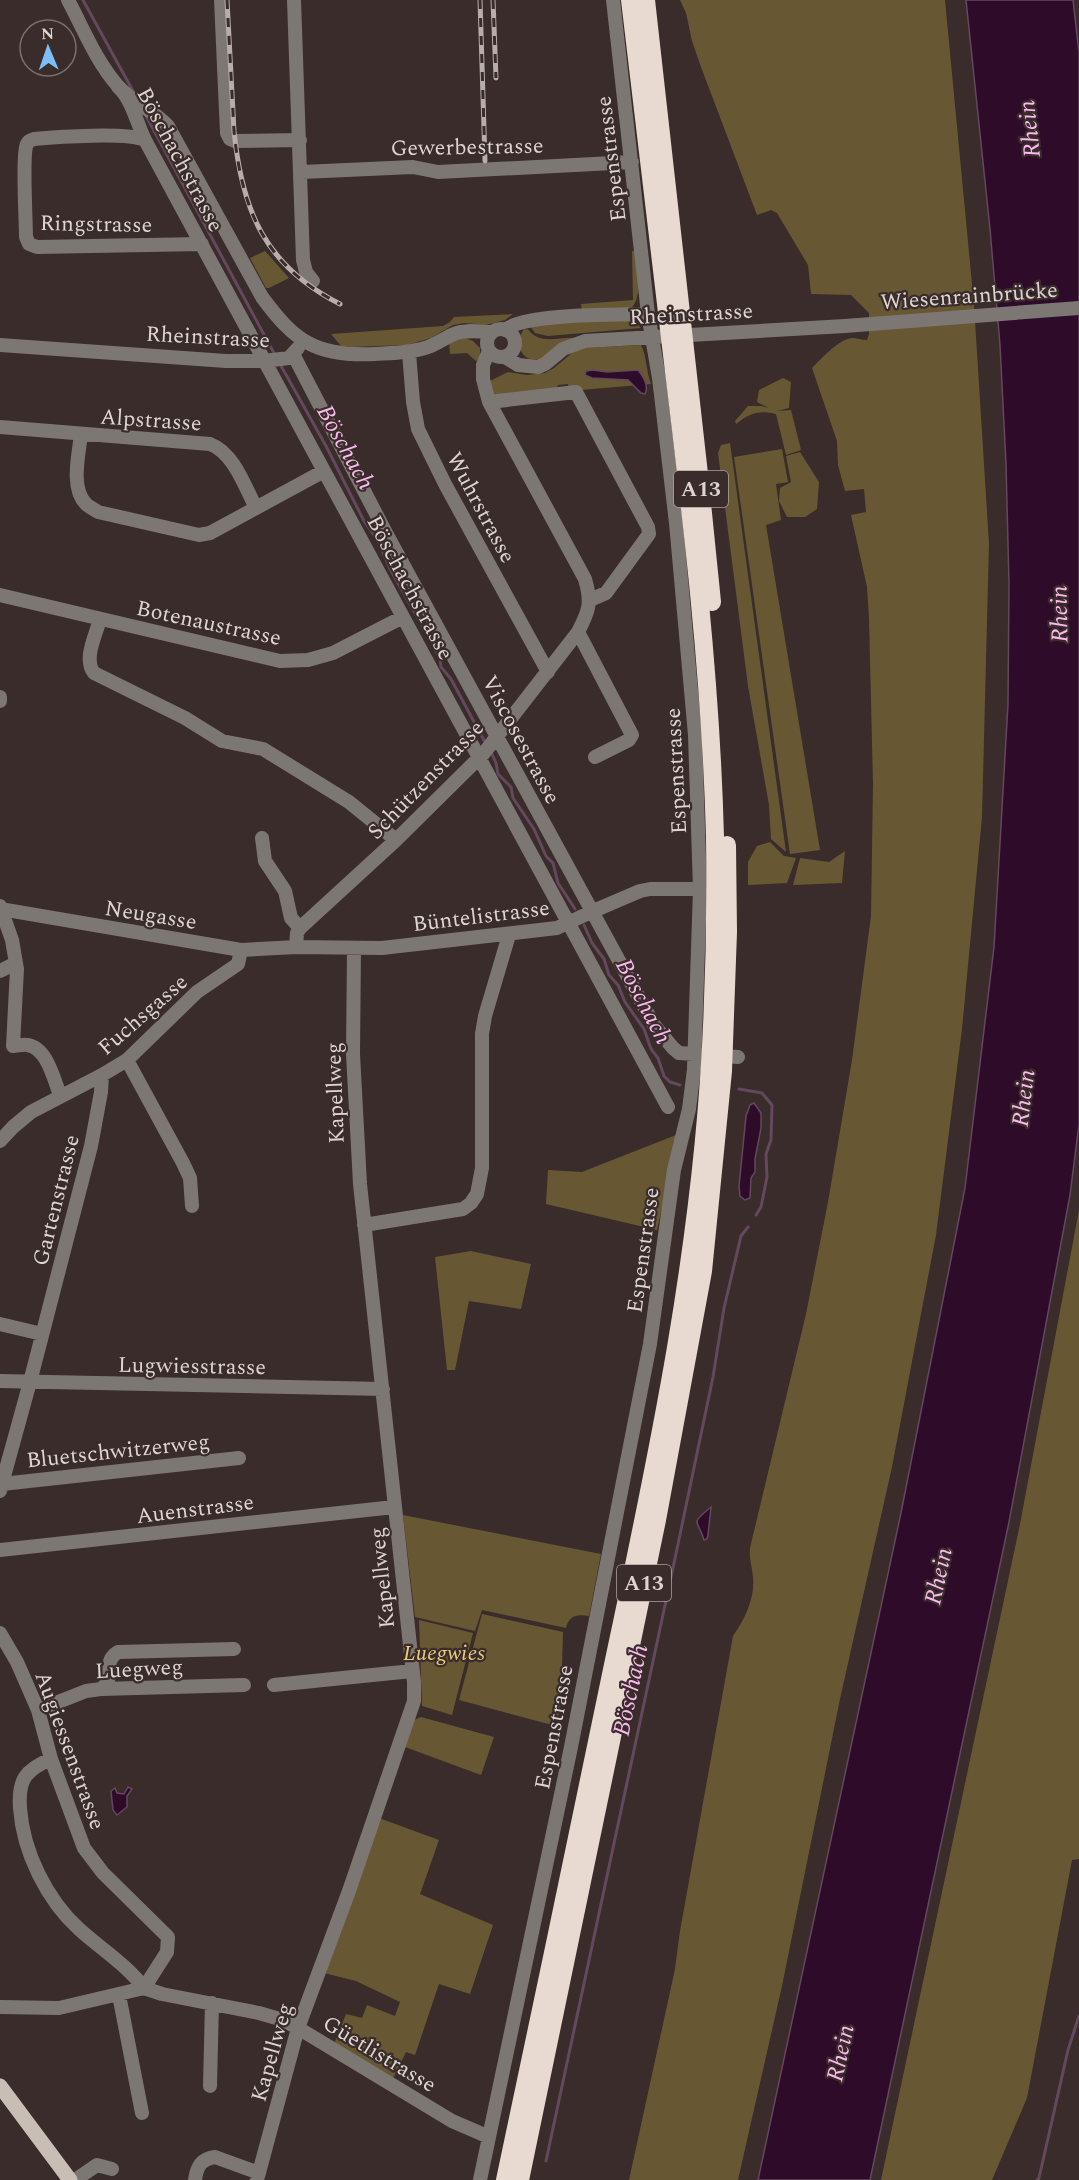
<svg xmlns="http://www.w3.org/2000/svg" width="1079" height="2180" font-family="Spectral,serif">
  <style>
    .green { fill: #675833 }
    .water { fill: #2f0b2a; stroke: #64485d; stroke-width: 1.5 }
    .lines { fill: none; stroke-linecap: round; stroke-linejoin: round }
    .stream { stroke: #64485d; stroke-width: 3 }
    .minor { stroke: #7d7773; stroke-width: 14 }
    .major { stroke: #c9beb6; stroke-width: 15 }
    .highway { stroke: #e8dad0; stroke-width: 18 }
    .rail-casing { stroke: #b7adab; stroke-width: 5 }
    .rail { stroke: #392c2a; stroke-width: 3; stroke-dasharray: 9; stroke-linecap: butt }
    .labels { text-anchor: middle; stroke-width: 4.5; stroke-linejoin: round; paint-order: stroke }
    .shield { fill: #392c2a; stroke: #aca2a0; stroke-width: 1.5 }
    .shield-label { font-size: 21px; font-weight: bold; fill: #ded5d3 }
    .street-label { font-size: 22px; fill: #ded5d3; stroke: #392c2a }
    .park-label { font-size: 22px; font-style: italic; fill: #ecca7b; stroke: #392c2a }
    .water-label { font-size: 24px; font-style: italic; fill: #fcb9f0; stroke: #392c2a }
  </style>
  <rect width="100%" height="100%" fill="#392c2a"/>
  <!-- green -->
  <path class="green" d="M680,0h265l29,305 15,239 -7,273 -20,212 -26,206 -44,232 -52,232 -58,287 -44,194h-109l46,-211 5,-38 53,-295c12,-17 22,-38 20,-59 -1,-11 -4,-18 -3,-29l56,-234 22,-112 24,-142 19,-144 2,-132 -4,-166 -2,-31 -16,-72 15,-3 -2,-23 -19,2 -7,-26 -1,-24 -25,-73c9,-9 27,-29 40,-30 5,0 10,2 15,2l2,-6v-21l-18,-18 -40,-1 -3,-29 -31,-52 -6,-3 -14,5 -56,-148 -9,-26 -6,-28z
    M265,251l24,27 -20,10h-3l-16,-30z
    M632,251h5c0,15 6,47 -6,57l-49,2 -1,-6 52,-4z
    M513,314l-8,6 -19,5 -21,-2 -12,2 -22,13 -24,7 -57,2 -9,-1 -10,-12 112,-8 7,-4 4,-5z
    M629,320l6,2 6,6 -93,8 -13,-3 -5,-7 6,-2z
    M525,328l1,2 2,-1c11,17 32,7 49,9 -14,8 -44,35 -56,13 -4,-8 -2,-15 4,-23z
    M465,338l8,3 7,7v10l-4,3 -9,-8 -17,1 -1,-12 6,-3z
    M641,345c6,12 5,26 10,39l-82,7 -1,-7 -10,1 -2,5 -59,5 -4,-2 -3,-12 18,-9 19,3 18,-2 9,-5 18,-15 12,-5z
    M783,378l8,4 -2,26 -12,3 14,-1 10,40 -15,5 -10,-41c-17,-4 -26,-1 -40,10l-1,-3 13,-15h13l8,2 -12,-6 2,-12z
    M730,443l56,409 -15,-13 -2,-34 -21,-119 -30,-233 3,-8z
    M782,449l6,33 -12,2 5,36 -15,5 54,325 -30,4 -56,-397z
    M800,452l19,30 -2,27 -12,8h-18l-8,-16 1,-13 11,-6 -5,-26z
    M770,842l14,14 12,2 -9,25 -39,2v-23l9,-16z
    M845,851l-3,32 -49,2 7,-27 29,4z
    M676,1135l-10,55 -9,40 -111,-26 2,-34 34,2z
    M1079,1210v649l-7,1 -45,238 -35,82h-111l139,-656z
    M471,1251l60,13 -10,45 -52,-8 -14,69h-8l-12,-113z
    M403,1515l198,39 -12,62c-12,-2 -20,-1 -23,12l-84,-18 -7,21 -60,-14z
    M482,1614l81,18 -2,71 -5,23 -97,-26z
    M419,1620l54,13 -21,82 -30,-9z
    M421,1717l73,20 -13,38 -76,-28 9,-27z
    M379,1818l60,22 -19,54 73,31 -23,69 -31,-10 -24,71 -9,-3 -13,27 -59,-35 12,-30 16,4 5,-13 28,11 5,-14 -44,-21 -32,-8z"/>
  <!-- water -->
  <path class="water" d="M966,0h107l6,53v1071l-9,71 -61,327 -139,658h-112l143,-667 64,-325 29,-241 14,-243 1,-120 -3,-120 -6,-119 -10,-116z
    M593,370l14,2 31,-2c5,6 11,16 7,24l-4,-1 -13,-13 -36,-2 -7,-3 1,-4z
    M754,1103l7,10v15l-6,31v13l-4,6 -1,20 -5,2 -5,-4 -1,-10 7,-70 4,-11z
    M711,1507l-3,28 -1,4 -3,1c-6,-21 -15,-15 7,-33z
    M128,1787l4,2 -5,7v11l-10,8 -4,-5 -2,-19 4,-3 2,5 7,1z"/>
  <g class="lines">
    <!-- stream -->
    <path class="stream" d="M83,0l50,91
      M146,116l129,239
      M280,364l46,82 38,75 14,20 12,28 30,53 9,13 11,24 1,8 10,12 35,65
      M491,752l5,11 2,11 13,13 2,11 21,31 12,27 7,7 5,20 17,26
      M584,925l8,18 12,16 5,16 9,10 7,17 19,27 7,20 7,9 6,18 6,6 10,3
      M739,1089l23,4 10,12 -1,35 -5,14 1,23 -6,30 -5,8
      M546,2161l127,-593 40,-191 11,-69 17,-72 7,-9
      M1037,2180l2,-2 29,-128 11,-34"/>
    <!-- minor -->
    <path class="minor" d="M68,0c15,28 28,61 49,85 15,17 36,25 51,41l94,171c33,45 55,60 113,57 17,-1 34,-1 50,-6 11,-3 19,-10 29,-14 11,-5 26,-2 37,-2
      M221,0l6,133 3,6 5,2 65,-1
      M294,0l9,260 3,12 7,9
      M118,87c14,12 19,37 27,53l523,967
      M145,140c-18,-8 -88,-3 -111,-1 -4,2 -5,1 -7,5 -5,9 -1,78 -1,93l3,7 8,3 165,-3
      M302,172l111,-5 25,5 194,-10
      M487 343a14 14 0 1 1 28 0a14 14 0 1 1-28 0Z
      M505,330c19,-17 114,-15 143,-16
      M0,345l226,16h38l25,-3 9,-10
      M409,353l4,49 5,27 27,55 103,188
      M293,354l93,179 268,492 19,23 6,5 59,4
      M505,357l13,8 20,2 7,-3 18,-15 22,-8 260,-15 234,-18
      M489,402l87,-10 72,135 1,7 -43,59 -16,7
      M0,427l210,17c24,9 35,43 46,64l68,-37
      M81,434c-2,20 -11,54 5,70 3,3 8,5 12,8l101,23 11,-2 46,-25
      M0,595l280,66 28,-1 25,-7 70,-36
      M100,619c-4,16 -17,40 -6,54l91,45 37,23 41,8 86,53 47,38
      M578,632l54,103 -3,5 -34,17
      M0,697v4
      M262,838l3,23 20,30 6,27 9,10
      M0,906l12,34 5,29 -4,77c4,0 10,-2 14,-1 20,2 27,35 33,50
      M0,909l241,41 55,-3 86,1 175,-20 34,-16 49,-21 10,-2h50
      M296,947l1,-14 3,-5 96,-88 88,-87 94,-121c11,-21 14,-29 7,-53l-96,-177 -6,-23v-14l6,-14
      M0,971l16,-8
      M127,1060l56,103 7,15 2,28
      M0,1141l13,-14 18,-15 71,-37 25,-15 70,-68 41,-28 3,-14
      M364,1225l99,-16 8,-6 6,-9 5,-26v-134l3,-18 24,-81
      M0,1324l42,10
      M0,1381l383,8
      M2,1484l237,-26
      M0,1491l30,-109 61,-236 10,-54 1,-17
      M0,1550l394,-43
      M0,1633l17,29 21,48 13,49 33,89 19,25 65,64 -1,15 -23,36c-17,-23 -43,-39 -65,-59 -32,-29 -56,-77 -59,-121 -2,-28 5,-38 31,-49
      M274,1685l138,-14
      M101,1689c16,-12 0,-27 17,-37l116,-3
      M38,1710l48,-19 15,-2 143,-4
      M119,1995l23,118
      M0,2007l59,1 85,-20 18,6 97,19 24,7 15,8 154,93 37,16
      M210,2086l2,-83
      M75,2180l22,-15 15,4
      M195,2180c2,-14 6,-21 20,-23l44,16
      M257,2180l41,-152 51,-137 65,-190v-19l-54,-498 -7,-130 1,-106
      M480,2180l91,-433 79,-403 24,-174 15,-61 5,-40 6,-180 -5,-154 -19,-212 -17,-145 -11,-64 -35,-314"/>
    <!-- major -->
    <path class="major" d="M0,2086l70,94"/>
    <!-- highway -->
    <path class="highway" d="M646,0l53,474 13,128
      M505,2180c37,-173 73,-347 109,-520 45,-210 89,-420 98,-634 3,-63 4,-126 3,-189 -4,-158 -23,-317 -42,-474 -15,-121 -29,-242 -43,-363
      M520,2180l137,-660 46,-249 20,-200 5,-139 -1,-87"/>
    <!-- rail casing -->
    <g class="rail-casing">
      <path id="rail" d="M227,0l7,131c8,80 31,135 106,173
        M480,0l5,161
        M493,0l3,78"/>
    </g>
    <!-- rail -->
    <use href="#rail" class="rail"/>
  </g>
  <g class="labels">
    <!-- shield labels -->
    <g class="shield">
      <rect x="674" y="471" width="54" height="36" rx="4.5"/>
      <rect x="617" y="1565" width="54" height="36" rx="4.5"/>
    </g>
    <g class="shield-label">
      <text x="701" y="496">A13</text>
      <text x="644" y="1590">A13</text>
    </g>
    <!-- street labels -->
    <g class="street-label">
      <text transform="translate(467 146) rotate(-1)" y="8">Gewerbestrasse</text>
      <text transform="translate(181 159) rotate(62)" y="8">Böschachstrasse</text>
      <text transform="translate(610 159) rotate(-97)" y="8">Espenstrasse</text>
      <text transform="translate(96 223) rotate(1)" y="8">Ringstrasse</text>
      <text transform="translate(969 295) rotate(-4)" y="8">Wiesenrainbrücke</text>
      <text transform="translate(691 313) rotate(-3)" y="8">Rheinstrasse</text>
      <text transform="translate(208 336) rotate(3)" y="8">Rheinstrasse</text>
      <text transform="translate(151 419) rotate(4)" y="8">Alpstrasse</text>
      <text transform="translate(482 507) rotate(62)" y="8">Wuhrstrasse</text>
      <text transform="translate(411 587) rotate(62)" y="8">Böschachstrasse</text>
      <text transform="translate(209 622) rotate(12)" y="8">Botenaustrasse</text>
      <text transform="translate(522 739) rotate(62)" y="8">Viscosestrasse</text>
      <text transform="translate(675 771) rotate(-93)" y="8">Espenstrasse</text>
      <text transform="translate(425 779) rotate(-46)" y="8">Schützenstrasse</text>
      <text transform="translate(151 914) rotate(9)" y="8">Neugasse</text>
      <text transform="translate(481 915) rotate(-7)" y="8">Büntelistrasse</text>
      <text transform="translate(142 1014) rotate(-41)" y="8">Fuchsgasse</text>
      <text transform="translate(334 1093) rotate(-92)" y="8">Kapellweg</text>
      <text transform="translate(55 1200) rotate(-76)" y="8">Gartenstrasse</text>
      <text transform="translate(642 1250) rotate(-82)" y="8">Espenstrasse</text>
      <text transform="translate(192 1365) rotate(1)" y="8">Lugwiesstrasse</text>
      <text transform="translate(118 1450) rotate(-6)" y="8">Bluetschwitzerweg</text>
      <text transform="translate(195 1508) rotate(-7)" y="8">Auenstrasse</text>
      <text transform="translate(381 1578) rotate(-96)" y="8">Kapellweg</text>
      <text transform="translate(139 1668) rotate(-3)" y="8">Luegweg</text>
      <text transform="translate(553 1727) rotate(-79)" y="8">Espenstrasse</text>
      <text transform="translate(71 1750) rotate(70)" y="8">Augiessenstrasse</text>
      <text transform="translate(271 2052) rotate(-74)" y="8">Kapellweg</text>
      <text transform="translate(380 2053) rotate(31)" y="8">Güetlistrasse</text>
    </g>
    <!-- park labels -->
    <g class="park-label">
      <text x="444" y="1660">Luegwies</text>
    </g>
    <!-- water labels -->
    <g class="water-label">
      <text transform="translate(1029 129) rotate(-96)" y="8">Rhein</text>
      <text transform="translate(346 447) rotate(61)" y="8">Böschach</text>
      <text transform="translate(1059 614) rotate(-91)" y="8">Rhein</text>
      <text transform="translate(644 1001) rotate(62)" y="8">Böschach</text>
      <text transform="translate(1023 1098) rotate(-83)" y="8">Rhein</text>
      <text transform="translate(938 1576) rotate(-78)" y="8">Rhein</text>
      <text transform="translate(630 1690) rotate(-78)" y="8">Böschach</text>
      <text transform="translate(840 2053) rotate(-78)" y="8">Rhein</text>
    </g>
  </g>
  <!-- north arrow -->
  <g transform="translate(48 48) rotate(358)"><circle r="28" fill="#392c2a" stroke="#7b706e" stroke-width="1.5"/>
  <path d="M0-4.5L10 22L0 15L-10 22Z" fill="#7dbef9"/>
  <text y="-9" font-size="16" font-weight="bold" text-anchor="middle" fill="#ded5d3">N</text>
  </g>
</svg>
